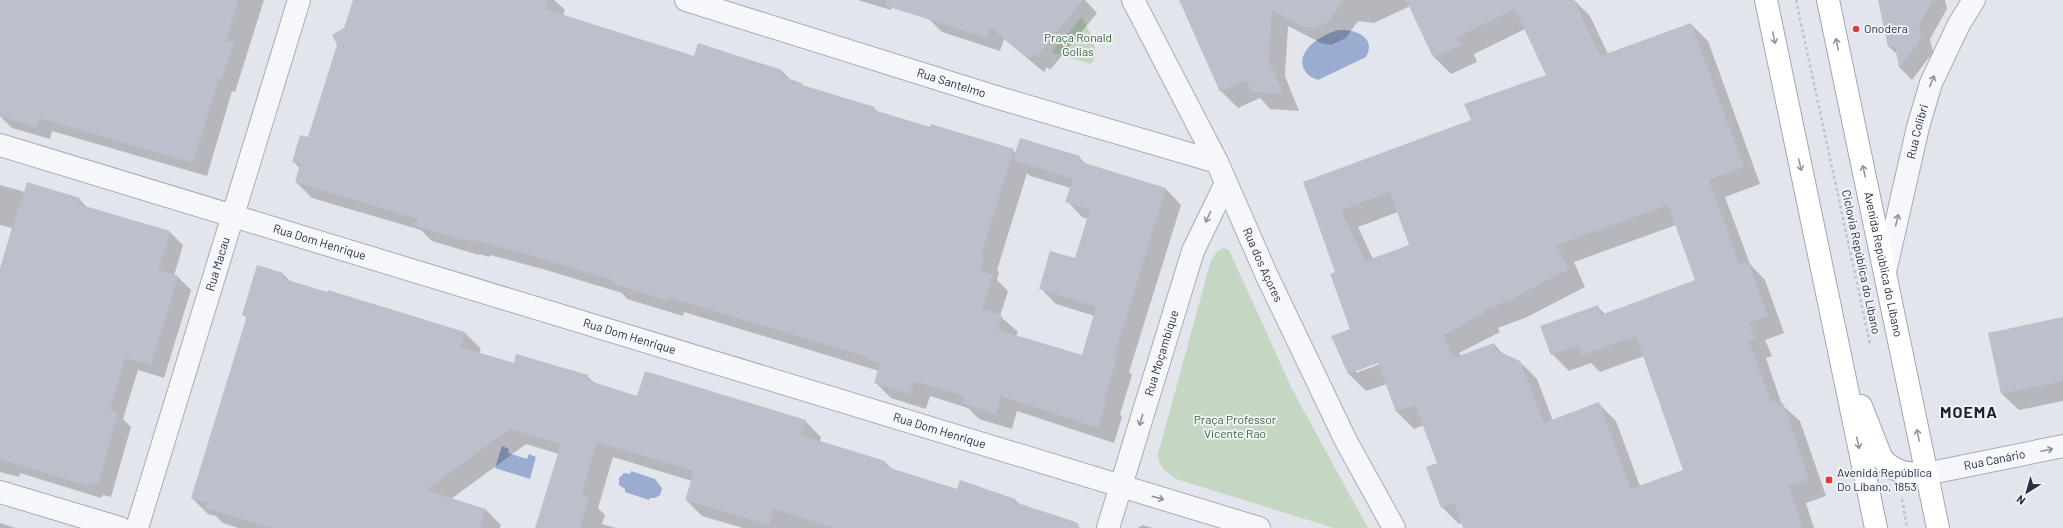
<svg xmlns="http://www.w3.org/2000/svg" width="2063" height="528" font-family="Barlow,sans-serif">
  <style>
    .green { fill: #c5d7c3 }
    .water { fill: #9aacd0 }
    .shadow { fill: #0003; fill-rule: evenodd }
    .building { fill: #bcc0cd; fill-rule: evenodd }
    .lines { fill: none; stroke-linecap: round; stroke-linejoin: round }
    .street-casing { stroke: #a7abb7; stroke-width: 24 }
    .primary-casing { stroke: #a1a7ba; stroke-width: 24 }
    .path { stroke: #c0c3cb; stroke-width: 2.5; stroke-dasharray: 3 3; stroke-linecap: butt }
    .street { stroke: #f6f7fa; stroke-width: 22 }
    .primary { stroke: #fff; stroke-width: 22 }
    .oneway { stroke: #9497a3 }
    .oneway2 { stroke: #8f93a0 }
    .poi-dot { fill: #de3b3b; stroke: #f3f5f9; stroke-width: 1.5 }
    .labels { text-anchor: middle; stroke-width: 3.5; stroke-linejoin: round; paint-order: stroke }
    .poi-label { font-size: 12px; fill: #282f47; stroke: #f3f5f9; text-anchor: start }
    .park-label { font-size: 12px; fill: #366534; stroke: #f3f5f9 }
    .street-label { font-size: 12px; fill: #282f47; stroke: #f3f5f9 }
    .district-label { font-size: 16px; font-weight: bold; letter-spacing: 1px; fill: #1a2038; stroke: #f3f5f9 }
  </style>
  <rect width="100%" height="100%" fill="#e3e5ec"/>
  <!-- green -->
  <path class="green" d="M1082,17c7,15 20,32 9,47l-40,-12z
    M1223,248l6,2 64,141 75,137h-34l-158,-49c-10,-7 -18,-12 -18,-25l53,-194 6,-8z"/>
  <!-- water -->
  <path class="water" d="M1339,30c16,-1 38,7 27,27l-48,23c-5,-2 -10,-4 -13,-9 -12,-20 19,-38 34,-41z
    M502,446l7,3 -1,4 19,6 2,-5 7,3 -6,22 -35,-11z
    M631,471l24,8 7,9 -2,7 -5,3h-5l-1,2 -24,-8v-3l-6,-4v-7l5,-5 6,1z"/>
  <!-- shadow -->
  <path class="shadow" d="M0,0h264l-29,92 -3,-1 -25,85 -155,-45 -2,8 -38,-11 -12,-12z
    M354,0h200l11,10 -2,6 132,41 87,14 10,10 12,5 70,22 5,5 134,37 3,3 63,4 8,8 79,24 15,16 -52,167 3,3 -12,39 2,3 -8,26 -97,-32 -5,18 -33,-10 -11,-11 -38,-12 -4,13 -35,-11 -15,-15 3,-12 -195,-59 -1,4 -56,-17 -5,-6 -76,-23 -56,-15 -1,2 -10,-3v1l-47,-14 -11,-11 -109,-32 -16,-16 4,-13 -7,-8 16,-23zM1027,173l3,3 41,12 -4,13 15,16 6,2 -12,40 -36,29 16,16 39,12 -12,40 -67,-20 2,-4 -18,-16 8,-25 -11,-11 2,-8 -2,-2z
    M858,0h36l-3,10z
    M934,0h151l12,13 -47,57 -3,-3 -3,5 -40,-33 -4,12 -58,-19 -13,-13z
    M1187,0h387l16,16 18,38 83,-30 17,17 52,143 -35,13 25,67 15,16 19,53 -19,7 7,16 -6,2 16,47 18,16 26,75 -20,7 8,25h-350l-2,-5 -3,1 -17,-17 -4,-43 -14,-39 -10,4 -17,-17 -10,-28 -21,7 -17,-17 -16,-38 19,-6 -15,-57 -33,-91 168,-62 75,-44 -22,-47 -51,25 3,8 -26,12 -17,-17 -24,-51 -36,17 -16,-2 -12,17 -15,7 -10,-2 -33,-17 -3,50 14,35 -29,-2 -10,-11 -22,10 -17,-17zM1398,212l12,34 -37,13 -15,-32zM1676,225l21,56 -92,33 -8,-8 -45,48 17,17 22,-8 9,9 44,-16 40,114 -44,16 -24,-65 -17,-17 -46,17 -16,-42 -17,-17 -17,-8 -9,-10 -33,12 -2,-3 41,-21 -2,-4 29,-11 58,-30 -11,-25zM1382,361l1,2 -27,10v-2z
    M1879,0h66l2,9 -17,30 3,13 -21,28 -12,-12 -2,-13 -9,-8z
    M0,185l25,7 54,7 9,9 82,24 13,13 -9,31 4,1 13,13 -27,88 -26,-8 -15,49 8,8 -20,70 -8,-2 -2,3 -81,-25 -1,4 -19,-5v-203l12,-41 -12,-3z
    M258,266l25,8 8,8 37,11v-2l137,42 16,16 -2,5 35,10 73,12 9,8 42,13 167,24 16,16 -1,5 65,20 8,8 65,20 57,10 5,4 55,18 5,6h-337l-41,-12 -16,-16 6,-19 -79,-24 -15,51 7,7 -3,9 14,4h-80l23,-74 -33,-10 -75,55 34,10 16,16 -1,3h-262l-15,-5 -7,-7 -8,-2 -16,-16 55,-180 -4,-3z
    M2063,318v83l-44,9 -17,-16z
    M0,523l16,5h-16z
    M1142,525l11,3h-15z"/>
  <!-- building -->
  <path class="building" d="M0,0h238l-12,41 8,2 -12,36 -3,-1 -26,85 -154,-45 -2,9 -37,-11z
    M353,0h195l-3,9 149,47 4,-13 84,27 -1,6 21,7v2l73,22 -1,3 56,17 1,-3 83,25 -33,106 3,1 -4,15 13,4 -11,34 20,6 -4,15 84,25 14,-48 -57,-18 11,-38 25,7 15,-49 -25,-7 8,-23 -60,-19 7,-22 60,18 -2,5 88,27 -52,169 3,1 -13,41 3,1 -9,28 -97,-32 -5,18 -34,-11 2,-7 -50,-15 -4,13 -36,-11 6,-20 -14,-4 1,-2 -199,-60 -1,4 -56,-18 1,-3 -83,-25 -55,-15v2l-10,-3 -1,1 -48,-14 2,-7 -122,-37 5,-18 -8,-2 8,-27 8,2 29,-92 -5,-10 12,-7z
    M886,0h197l-47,57 -3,-2 -3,4 -40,-32 -3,11 -101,-32z
    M1179,0h165l-15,21 -6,4 -10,3 -10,-1 -31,-17 -4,48 15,36 -31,-2 -6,-12 -26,12z
    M1406,0h168l26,56 91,-33 53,144 -35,13 30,84 9,-3 20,55 -19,7 6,16 -6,2 22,61 5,-1 2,4 5,-2 26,76 -20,7 14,42h-340l-9,-25 -13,5 -15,-41 11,-4 -22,-58 -19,7 -18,-49 -30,11 -17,-38 19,-7 -20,-55 5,-2 -32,-90 168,-62 -7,-16 82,-29 -31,-66 -58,28 4,8 -28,12zM1390,192l19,53 -44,16 -24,-51zM1668,205l27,75 -94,35 -3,-10 -58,21 11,29 27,-10 4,10 54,-19 47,134 -52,19 -32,-87 -55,21 -24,-62 -24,-11 -2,-7 -41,15 -10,-23 40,-21 -1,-3 28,-11 58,-31 -11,-24z
    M1878,0h55l-14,26 2,13 -22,29 -4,-22 -7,1z
    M27,182l53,16 -2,6 92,27 -11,39 19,6 -27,89 -26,-7 -15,52 8,3 -20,72 -8,-3 -2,4 -88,-27v-190z
    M257,265l26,8 -1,5 45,14 1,-2 137,42 -5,15 54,16 2,-9 72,21 -1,5 50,16 8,-25 161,49 -5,15 84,26 -1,5 73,23 3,-9 55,19 -1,3 65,22 -1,4h-244l-60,-19 -5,16 -84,-25 9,-29 -97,-29 -16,54 8,2 -9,30h-45l26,-84 -51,-15 -84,61 59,19 -5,19h-208l-66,-20 2,-5 -17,-5 56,-182 -5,-1z
    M2063,317v64l-62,13 -13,-61z"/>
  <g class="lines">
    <!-- street casing -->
    <g class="street-casing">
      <g id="street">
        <path id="s1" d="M686,0l313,98 218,64"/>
        <path id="s2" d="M1133,0l84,162 50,114 79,165 48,87"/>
        <path id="s3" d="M0,145l1259,383"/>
        <path id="s4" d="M1885,272l33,-145 13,-44 28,-59 15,-24"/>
        <path id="s5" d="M1926,474l137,-28"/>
        <path d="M0,492l120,36"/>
        <path id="s6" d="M137,528l162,-528"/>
        <path id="s7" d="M1108,528l85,-277 33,-68"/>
      </g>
    </g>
    <!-- primary casing -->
    <g class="primary-casing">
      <g id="primary">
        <path d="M1766,0l110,528"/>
        <path id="s8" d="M1828,0l110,528"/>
        <path d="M1861,406l20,51c12,16 27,17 45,17"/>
      </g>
    </g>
    <!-- path -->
    <path class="path" d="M1796,0l74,344
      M1902,499l5,29"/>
    <!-- street -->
    <use href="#street" class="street"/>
    <!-- primary -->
    <use href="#primary" class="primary"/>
  </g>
  <!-- one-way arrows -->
  <defs><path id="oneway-shaft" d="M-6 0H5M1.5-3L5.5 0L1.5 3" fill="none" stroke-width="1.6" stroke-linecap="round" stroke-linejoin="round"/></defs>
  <g class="oneway">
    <use href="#oneway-shaft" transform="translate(1774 38) rotate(78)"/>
    <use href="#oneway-shaft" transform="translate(1837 44) rotate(-102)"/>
    <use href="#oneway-shaft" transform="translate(1800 165) rotate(78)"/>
    <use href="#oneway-shaft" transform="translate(1864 171) rotate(-102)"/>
    <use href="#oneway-shaft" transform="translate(1918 435) rotate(-102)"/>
    <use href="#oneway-shaft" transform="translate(1858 443) rotate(78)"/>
  </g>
  <g class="oneway2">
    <use href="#oneway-shaft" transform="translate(1932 81) rotate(-68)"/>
    <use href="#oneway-shaft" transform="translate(1208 217) rotate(115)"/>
    <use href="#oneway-shaft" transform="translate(1897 220) rotate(-77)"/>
    <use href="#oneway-shaft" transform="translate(1141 420) rotate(107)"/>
    <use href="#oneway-shaft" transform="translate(2047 450) rotate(-12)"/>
    <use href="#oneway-shaft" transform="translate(1158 498) rotate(16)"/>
  </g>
  <!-- markers -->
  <g class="poi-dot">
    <circle cx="1856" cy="29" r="4"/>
    <rect x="1825" y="476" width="8" height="8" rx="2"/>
  </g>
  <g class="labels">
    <!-- poi labels -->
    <g class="poi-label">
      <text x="1864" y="33">Onodera</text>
      <text x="1837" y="477">Avenida República<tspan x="1837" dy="14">Do Líbano, 1853</tspan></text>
    </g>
    <!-- park labels -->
    <g class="park-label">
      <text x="1078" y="42">Praça Ronald<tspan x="1078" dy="14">Golias</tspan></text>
      <text x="1235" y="424">Praça Professor<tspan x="1235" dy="14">Vicente Rao</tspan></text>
    </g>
    <!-- street labels -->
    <g class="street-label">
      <text dy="4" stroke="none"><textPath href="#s1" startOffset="278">Rua Santelmo</textPath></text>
      <text dy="4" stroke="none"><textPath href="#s4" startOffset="144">Rua Colibri</textPath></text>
      <text dy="4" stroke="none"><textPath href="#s3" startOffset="334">Rua Dom Henrique</textPath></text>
      <text transform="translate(1861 262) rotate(78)" y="4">Ciclovia República do Líbano</text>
      <text dy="4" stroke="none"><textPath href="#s6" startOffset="276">Rua Macau</textPath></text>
      <text dy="4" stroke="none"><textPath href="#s2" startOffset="295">Rua dos Açores</textPath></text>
      <text dy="4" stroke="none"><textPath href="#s8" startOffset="270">Avenida República do Líbano</textPath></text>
      <text dy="4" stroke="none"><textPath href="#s3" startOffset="658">Rua Dom Henrique</textPath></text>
      <text dy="4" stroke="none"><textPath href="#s7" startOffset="183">Rua Moçambique</textPath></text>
      <text dy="4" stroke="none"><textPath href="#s3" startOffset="982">Rua Dom Henrique</textPath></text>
      <text dy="4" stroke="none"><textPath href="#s5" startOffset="70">Rua Canário</textPath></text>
    </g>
    <!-- district labels -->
    <g class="district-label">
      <text x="1969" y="418">MOEMA</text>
    </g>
  </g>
  <!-- north arrow -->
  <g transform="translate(2027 492) rotate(217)" stroke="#f3f5f9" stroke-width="3" paint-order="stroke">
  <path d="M0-3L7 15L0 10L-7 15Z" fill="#282f47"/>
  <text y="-6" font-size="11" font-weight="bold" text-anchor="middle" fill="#282f47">N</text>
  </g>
</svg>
